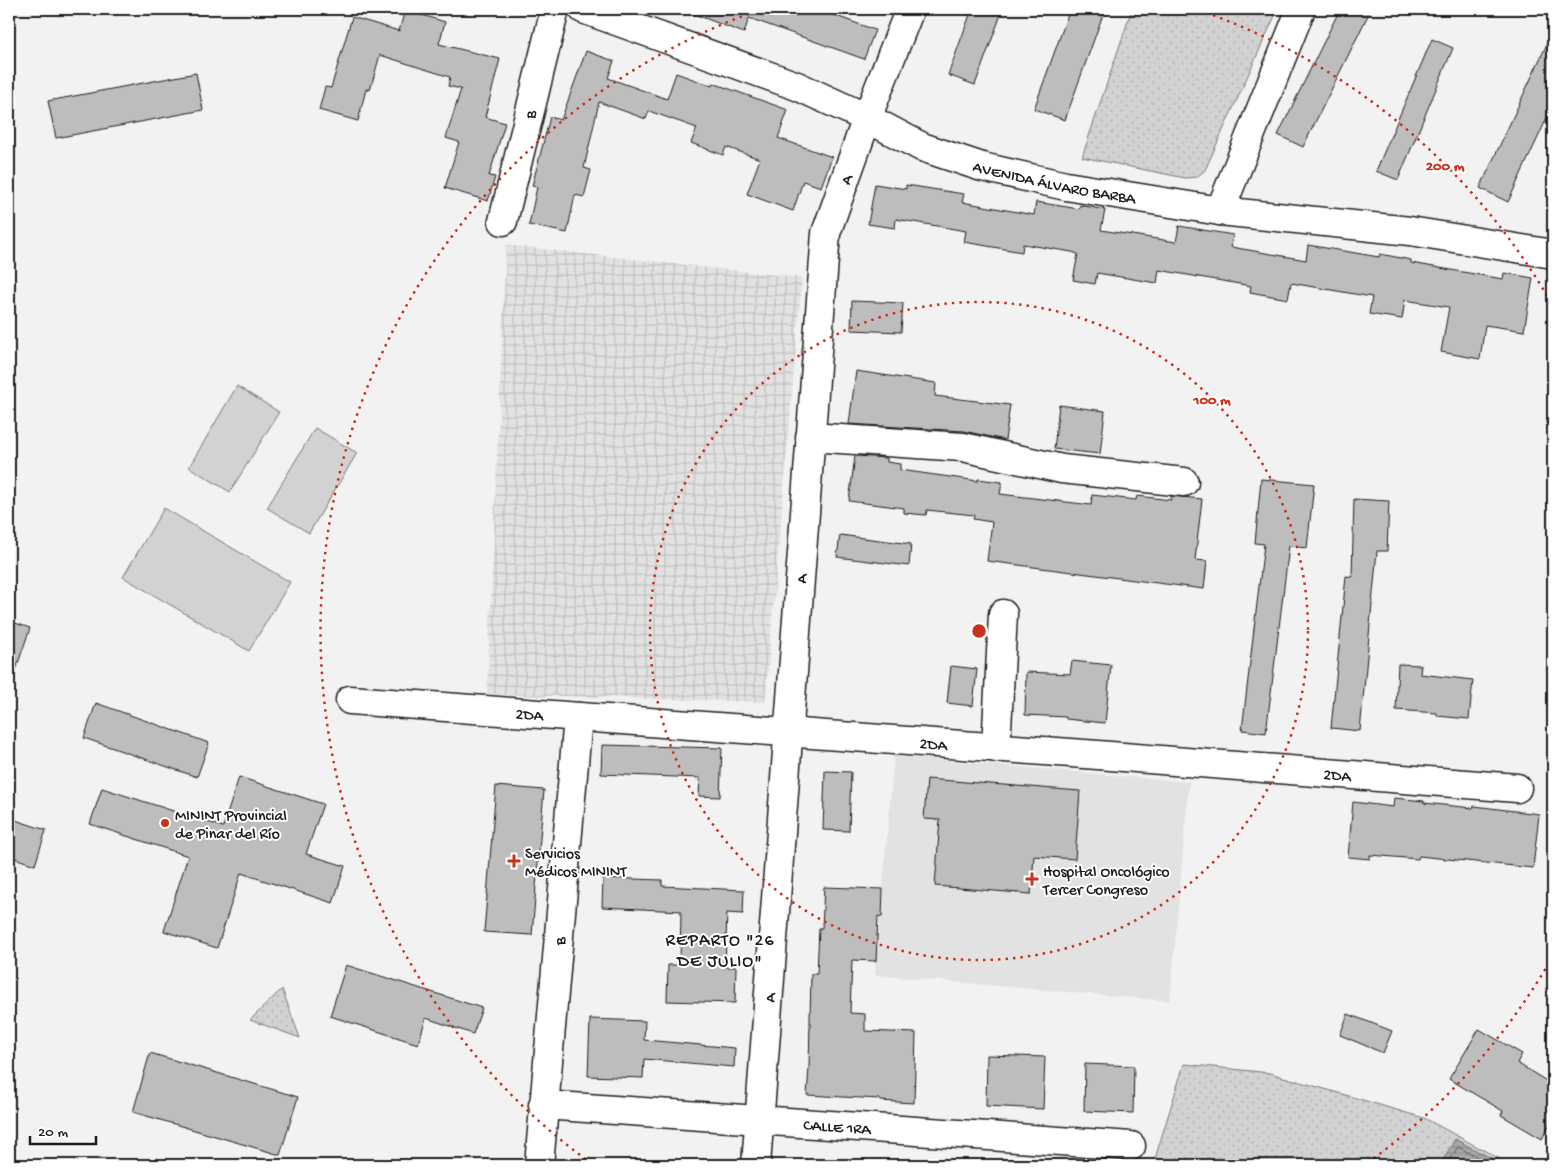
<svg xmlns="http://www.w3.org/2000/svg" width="1562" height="1174" font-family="'Gochi Hand',sans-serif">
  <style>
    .built { fill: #e2e2e2 }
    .industrial { fill: url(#industrial-grid) }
    .grass { fill: url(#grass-dots); stroke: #777 }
    .garden { fill: #d2d2d2; stroke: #777 }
    .water { fill: url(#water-rules); stroke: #707070 }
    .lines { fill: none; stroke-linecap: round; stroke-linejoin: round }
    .shore { stroke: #545454; stroke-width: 1 }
    .building { fill: #bdbdbd; stroke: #1c1c1c }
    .minor-casing { stroke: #1c1c1c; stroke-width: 31 }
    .minor { stroke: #fff; stroke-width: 28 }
    .ring { fill: none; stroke: #c8321e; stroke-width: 2.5; stroke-dasharray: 2.5 5 }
    .poi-dot { fill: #c8321e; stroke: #fff; stroke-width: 2 }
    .labels { text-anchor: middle; stroke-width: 4; stroke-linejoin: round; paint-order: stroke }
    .street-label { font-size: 16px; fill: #1c1c1c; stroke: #fff }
    .poi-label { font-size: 16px; fill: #1c1c1c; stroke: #fff; text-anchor: start }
    .neighbourhood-label { font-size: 18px; letter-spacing: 1px; fill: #1c1c1c; stroke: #fff }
    .centre { fill: #c8321e; stroke: #fff; stroke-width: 2.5 }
    .ring-label { font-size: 15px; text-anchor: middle; font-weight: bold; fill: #c8321e; stroke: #fff; stroke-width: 4; stroke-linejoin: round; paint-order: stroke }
  </style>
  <defs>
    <pattern id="industrial-grid" width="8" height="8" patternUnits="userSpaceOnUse" patternTransform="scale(1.25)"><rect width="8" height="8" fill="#e2e2e2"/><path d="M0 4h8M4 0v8" fill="none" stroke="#c1c1c1"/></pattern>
    <pattern id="grass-dots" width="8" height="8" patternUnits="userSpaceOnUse" patternTransform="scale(1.25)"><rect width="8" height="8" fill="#d2d2d2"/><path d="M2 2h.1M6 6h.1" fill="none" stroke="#b4b4b4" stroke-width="1.8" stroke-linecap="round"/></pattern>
    <pattern id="water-rules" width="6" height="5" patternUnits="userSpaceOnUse" patternTransform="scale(1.25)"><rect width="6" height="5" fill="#a8a8a8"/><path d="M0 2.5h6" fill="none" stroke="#888"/></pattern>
  </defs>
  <rect width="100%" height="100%" fill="#f2f2f2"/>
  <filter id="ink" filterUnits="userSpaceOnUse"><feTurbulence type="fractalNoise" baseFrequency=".02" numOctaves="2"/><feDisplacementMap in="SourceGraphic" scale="10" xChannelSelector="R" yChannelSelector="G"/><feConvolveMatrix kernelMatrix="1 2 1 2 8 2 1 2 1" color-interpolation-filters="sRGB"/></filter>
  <g filter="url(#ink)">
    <!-- built -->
    <path class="built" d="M894,756l295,26 -19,219 -295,-26z"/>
    <!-- industrial -->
    <path class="industrial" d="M506,245l296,33 -37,424 -278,-8z"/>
    <!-- grass -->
    <path class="grass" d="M1132,9h146l-73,161 -8,7 -12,1 -103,-21z
      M282,989l18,49 -50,-18z
      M1184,1064l86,9 154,45 87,47h-358z"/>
    <!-- garden -->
    <path class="garden" d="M237,386l42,26 -49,80 -41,-25z
      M315,428l42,25 -48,80 -42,-25z
      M164,508l126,74 -41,69 -126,-74z"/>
    <!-- water -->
    <path class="water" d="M1455,1139l49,26h-64z"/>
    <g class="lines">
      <!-- shore -->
      <path class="shore" d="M1446,1165l12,-18 35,18"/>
    </g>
    <!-- building -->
    <path class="building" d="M687,9h130l58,21 -11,29 -115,-41 -5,15 -58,-22z
      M972,9h31l-28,76 -27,-10z
      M1070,9h35l-40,111 -31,-11z
      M1340,9h31l-68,138 -25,-12z
      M405,10l40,12 -6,22 61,15 -15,58 20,6 -16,53 6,1 -7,24 -43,-13 14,-46 -13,-4 15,-49 -13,-3 2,-9 -70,-22 -10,35 -4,-1 -8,32 -39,-11 6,-23 6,1 21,-71 47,14z
      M1553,31v74l-45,97 -28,-14z
      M1432,39l21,9 -55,132 -22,-9z
      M586,51l28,10 -6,17 59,21 9,-26 36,13 1,-3 75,27 -10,28 54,19 -11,30 -18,-6 -10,30 -46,-17 13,-35 -34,-12 -3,8 -32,-12 6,-15 -48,-17 -3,8 -47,-17 -15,66 7,2 -7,27 -9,-2 -8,38 -38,-8 8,-38 -5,-1 18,-69 11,3z
      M196,73l7,37 -147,28 -8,-37z
      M875,184l31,5v-4l58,9 -2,8 72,13 2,-13 43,7 1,-4 25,5 -4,20 75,12 3,-16 54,9 -2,12 75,13 2,-15 71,12 1,-3 31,6v3l92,16 1,-6 29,5 -9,53 -39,-6 -5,34 -39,-7 8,-45 -44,-7 -3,19 -33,-5 3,-17 -81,-14 -3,16 -38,-7 1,-6 -92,-16 -2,13 -60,-10 -2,11 -22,-4 5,-26 -6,-2 -49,-8 -1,8 -58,-10 2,-11 -70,-12 -1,9 -27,-4z
      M852,301l51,2 -2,29 -50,-2z
      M856,371l80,12 -1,13 75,9 -5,35 -41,-9 -115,-7z
      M1059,405l46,6 -5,43 -46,-5z
      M855,456l32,2v4l13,2v6l78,11v-2l24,3 -2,12 91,11 1,-10 44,5 1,-4 34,4v-4l31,3 -7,61 12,1 -3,28 -217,-28 5,-39 -19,-3 1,-4 -47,-5 -1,5 -22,-2v-5l-55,-7z
      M1261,479l53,5 -7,64 -18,-2 -23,187 -24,-3 22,-186 -9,-1z
      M1354,499l35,2 -2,50h-10l-17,180 -29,-3 15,-152 6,1z
      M840,535l71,9 -2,22 -72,-9z
      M9,621l21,7 -18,53 -3,-1z
      M1072,661l39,4 -6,58 -39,-4v-2l-41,-2 1,-43 44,2z
      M1398,664l23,1 -1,9 53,6 -4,39 -32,-3v-3l-41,-3z
      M951,666l26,3 -4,37 -26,-3z
      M96,703l113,40 -12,34 -113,-39z
      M602,745l120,3 -2,49 -21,-1 1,-18 -99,-4z
      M825,771l26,1 -2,59 -26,-1z
      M239,777l84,27 -17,50 39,12 -12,37 -92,-30 -24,75 -53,-17 24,-75 -98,-32 12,-36 121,39z
      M927,779l153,12 -5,68 -41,-3 -3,38 -96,-8 5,-66 -16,-1z
      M496,786l48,4 -12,145 -48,-3z
      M1394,798l30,3v2l49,5 1,-2 65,8 -6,54 -114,-12 -1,3 -48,-4v4l-22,-2 5,-55 40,5z
      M9,818l37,12 -11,35 -26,-9z
      M603,878l59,2v6l82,4 -1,24 -16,-1 -2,54h11l-1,36 -68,-2 1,-36h12l1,-54 -79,-4z
      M824,887l59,2 -1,28 -4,-1 -2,45 -24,-1 -2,53 15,1v17l51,2 -2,70 -34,-2v-2l-73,-4 2,-27 2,-94h6l2,-46h3z
      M346,965l136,43 -9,26 -47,-16 -8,26 -88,-28z
      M1348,1014l44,17 -9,22 -43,-18z
      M590,1019l55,2 -1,19 91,8 -1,19 -90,-8 -1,19 -55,-2z
      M1479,1029l43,25 -5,9 36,22v33l-11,21 -41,-24 2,-4 -54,-32z
      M150,1053l148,44 -18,58 -147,-43z
      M987,1055l58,2 -2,52 -57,-3z
      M1085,1064l49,2 -1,47 -49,-2z"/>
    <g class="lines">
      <!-- minor casing -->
      <g class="minor-casing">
        <g id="minor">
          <path id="s1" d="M583,9l214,77 70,32 55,29 60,20 84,19 154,25 190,20 143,23"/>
          <path d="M1220,211l81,-202"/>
          <path id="s2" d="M503,221l52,-212"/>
          <path d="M810,437l153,10 99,22 122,13"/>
          <path id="s3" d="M350,700l748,55 419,33"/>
          <path d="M996,748l7,-134"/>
          <path id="s4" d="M543,1105l588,41"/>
          <path id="s5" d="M539,1165l39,-448"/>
          <path id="s6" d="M756,1165l70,-932 41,-115 43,-109"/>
        </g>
      </g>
      <!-- minor -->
      <use href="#minor" class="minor"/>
    </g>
  </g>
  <!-- distance rings -->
  <g class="ring">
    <circle cx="979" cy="631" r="329"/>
    <path d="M1553 956A659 659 0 0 1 1366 1164M592 1164A659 659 0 0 1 759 10M1199 10A659 659 0 0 1 1553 306"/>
  </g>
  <!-- markers -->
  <g class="poi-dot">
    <circle cx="165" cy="823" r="5"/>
    <path d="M511.5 853.5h5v5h5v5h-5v5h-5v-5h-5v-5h5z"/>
    <path d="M1029.5 871.5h5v5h5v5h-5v5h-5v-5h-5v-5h5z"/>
  </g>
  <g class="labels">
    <!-- street labels -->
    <g class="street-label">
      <text dy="6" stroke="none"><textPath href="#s2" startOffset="110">B</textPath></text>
      <text dy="6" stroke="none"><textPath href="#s6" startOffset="992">A</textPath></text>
      <text dy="6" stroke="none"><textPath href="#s1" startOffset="504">AVENIDA ÁLVARO BARBA</textPath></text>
      <text dy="6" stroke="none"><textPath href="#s6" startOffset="588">A</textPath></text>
      <text dy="6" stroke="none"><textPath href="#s3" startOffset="180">2DA</textPath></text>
      <text dy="6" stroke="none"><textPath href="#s3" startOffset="585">2DA</textPath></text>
      <text dy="6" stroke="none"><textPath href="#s3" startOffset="990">2DA</textPath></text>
      <text dy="6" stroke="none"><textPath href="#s5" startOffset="225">B</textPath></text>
      <text dy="6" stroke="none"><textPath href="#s6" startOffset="168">A</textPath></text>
      <text dy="6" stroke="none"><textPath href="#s4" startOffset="295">CALLE 1RA</textPath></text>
    </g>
    <!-- poi labels -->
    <g class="poi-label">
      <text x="175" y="820">MININT Provincial<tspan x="175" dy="18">de Pinar del Río</tspan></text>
      <text x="525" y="858">Servicios<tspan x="525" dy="18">Médicos MININT</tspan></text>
      <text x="1043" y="876">Hospital Oncológico<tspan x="1043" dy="18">Tercer Congreso</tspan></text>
    </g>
    <!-- neighbourhood labels -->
    <g class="neighbourhood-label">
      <text x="720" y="945">REPARTO "26<tspan x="720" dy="21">DE JULIO"</tspan></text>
    </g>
  </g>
  <circle cx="979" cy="631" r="8" class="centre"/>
  <g class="ring-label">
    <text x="1445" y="170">200 m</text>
    <text x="1212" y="404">100 m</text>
  </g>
  <!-- margin -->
  <rect width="1562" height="1174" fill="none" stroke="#fff" stroke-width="30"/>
  <rect x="15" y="15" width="1532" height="1144" fill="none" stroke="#1c1c1c" stroke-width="2" filter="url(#ink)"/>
  <!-- scale -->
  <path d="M30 1136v8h66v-8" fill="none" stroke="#1c1c1c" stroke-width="2.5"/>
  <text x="38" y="1136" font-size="15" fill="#1c1c1c" stroke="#ffffff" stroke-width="4" paint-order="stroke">20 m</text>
</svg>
